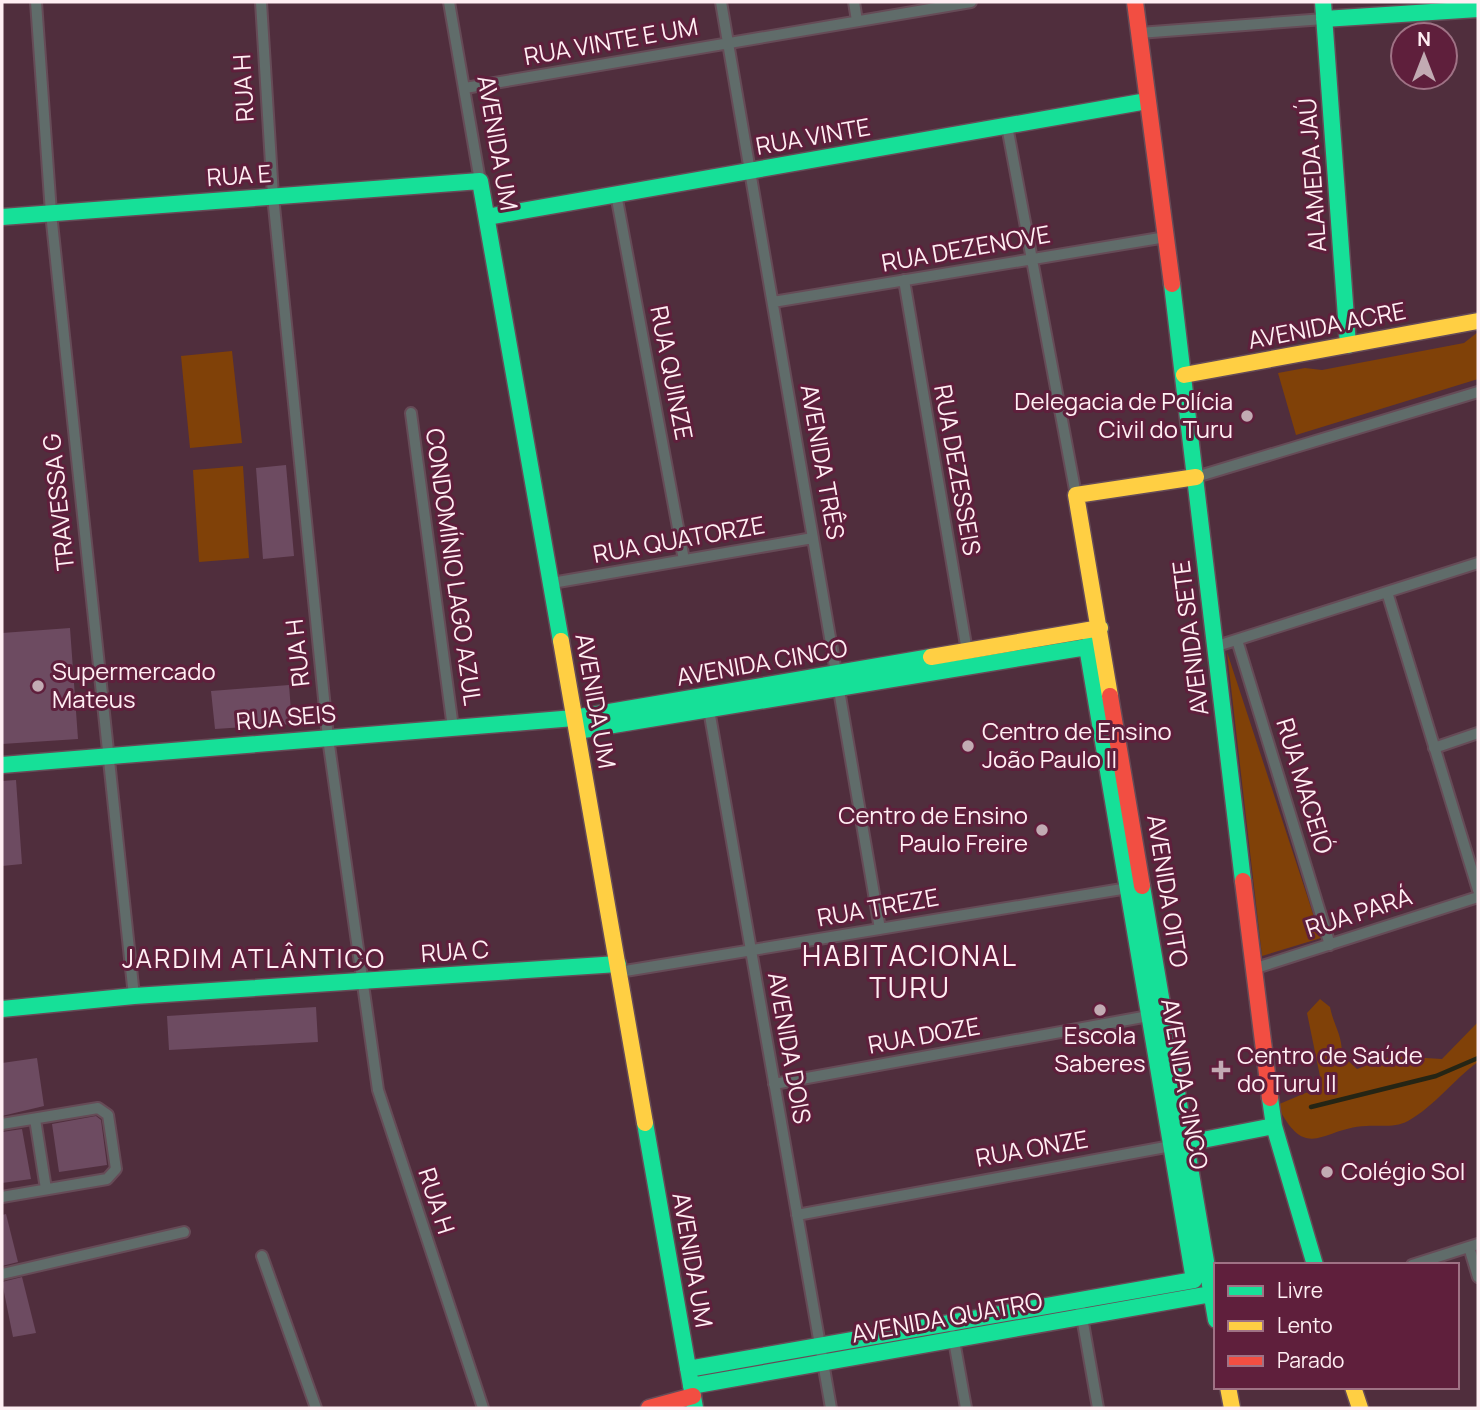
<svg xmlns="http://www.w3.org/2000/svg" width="1480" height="1410" font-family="Manrope,sans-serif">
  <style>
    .green { fill: #804108 }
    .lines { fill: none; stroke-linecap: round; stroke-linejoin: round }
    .stream { stroke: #252515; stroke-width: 4.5 }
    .building { fill: #6d4b61 }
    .street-casing { stroke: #664b57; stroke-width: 14 }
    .fast-casing { stroke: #664b57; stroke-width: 19 }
    .slow-casing { stroke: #664b57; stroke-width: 19 }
    .jam-casing { stroke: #664b57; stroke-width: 19 }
    .street { stroke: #606c6a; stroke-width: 10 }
    .fast { stroke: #16e098; stroke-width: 16 }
    .slow { stroke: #ffcf43; stroke-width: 16 }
    .jam { stroke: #f24e42; stroke-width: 16 }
    .poi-dot { fill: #c2abb3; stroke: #5f1f3c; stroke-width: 2.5 }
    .labels { text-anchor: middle; stroke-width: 6; stroke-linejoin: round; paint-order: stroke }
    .street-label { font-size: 24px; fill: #ffeef3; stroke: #5f1f3c }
    .poi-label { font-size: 24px; fill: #ffeef3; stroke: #5f1f3c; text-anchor: start }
    .neighbourhood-label { font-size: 26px; letter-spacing: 2px; fill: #ffeef3; stroke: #5f1f3c }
    .quarter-label { font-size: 28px; letter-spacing: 2px; fill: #ffeef3; stroke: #5f1f3c }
  </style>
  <rect width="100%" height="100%" fill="#502e3d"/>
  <!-- green -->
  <path class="green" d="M1478,332v47l-182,56 -18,-62 27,-5 17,2 142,-27z
    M232,351l10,92 -52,5 -9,-92z
    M243,466l6,92 -50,4 -6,-92z
    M1227,652l94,286 -59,18z
    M1320,999l10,8c4,20 12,26 12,48l15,14 35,-13 50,3 36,-37v40c-24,17 -43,44 -70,59 -13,7 -28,4 -42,5 -45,2 -59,38 -89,-21l45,-19 -15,-73z"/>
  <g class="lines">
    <!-- stream -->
    <path class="stream" d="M1311,1107l125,-31 42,-18"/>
  </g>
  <!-- building -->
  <path class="building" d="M286,465l8,91 -31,3 -7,-91z
    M70,628l8,111 -76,5v-111z
    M289,685l3,39 -77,5 -4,-38z
    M16,780l6,84 -20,2v-85z
    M316,1007l2,35 -149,8 -2,-34z
    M37,1058l7,48 -42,10v-53z
    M96,1116l5,4 6,45 -48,7 -7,-48z
    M22,1129l9,50 -29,4v-51z
    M6,1214l12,48 -16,4v-51z
    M22,1277l14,56 -23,4 -11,-55z"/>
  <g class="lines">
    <!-- street casing -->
    <g class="street-casing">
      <path id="street" d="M36,2l15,211 83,783
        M261,2l12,194 55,542 50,352 105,318
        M449,2l31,179
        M721,2l159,927
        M854,2l3,19
        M1139,33l185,-14
        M465,88l506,-86
        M1007,126l69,369
        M616,194l68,366
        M904,280l64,377
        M773,302l393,-65
        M411,413l42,315
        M1196,477l282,-85
        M552,583l261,-45
        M1387,592l91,298
        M1237,640l93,305
        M1214,647l264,-84
        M708,704l123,704
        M1434,748l44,-15
        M1253,969l225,-72
        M619,972l515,-85
        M774,1084l380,-69
        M35,1119l11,70
        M2,1124l96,-16 10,7 8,54 -9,10 -105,18
        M797,1215l374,-69
        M1469,1247l9,30
        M262,1256l54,152
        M1412,1265l66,-21
        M2,1274l182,-42
        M1079,1300l19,108
        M953,1335l13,73"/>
    </g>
    <!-- fast casing -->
    <g class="fast-casing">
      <path id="fast" d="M1323,2l25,343
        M1324,19l154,-10
        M2,217l478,-36 81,460
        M487,217l660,-116
        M1172,284l71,597
        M1100,628l-13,19 107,633
        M577,731l510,-84
        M2,765l572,-47 357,-61
        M1142,886l74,434
        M2,1009l132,-13 484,-32
        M1270,1098l4,28 41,139
        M645,1123l50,285
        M1177,1145l97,-19
        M688,1369l506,-89
        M691,1386l520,-92"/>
    </g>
    <!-- slow casing -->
    <g class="slow-casing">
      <path id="slow" d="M1184,375l294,-54
        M561,641l84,482
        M931,657l169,-29
        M1110,696l-34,-201 120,-18
        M1228,1387l4,21
        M1353,1387l7,21"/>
    </g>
    <!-- jam casing -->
    <g class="jam-casing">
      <path id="jam" d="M1135,2l37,282
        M1110,696l32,190
        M1243,881l27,217
        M649,1408l44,-12"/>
    </g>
    <!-- street -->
    <use href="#street" class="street"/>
    <!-- fast -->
    <use href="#fast" class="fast"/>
    <!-- slow -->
    <use href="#slow" class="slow"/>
    <!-- jam -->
    <use href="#jam" class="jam"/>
  </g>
  <!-- markers -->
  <g class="poi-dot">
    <circle cx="1247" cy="416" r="7"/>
    <circle cx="38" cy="686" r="7"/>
    <circle cx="968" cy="746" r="7"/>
    <circle cx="1042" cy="830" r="7"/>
    <circle cx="1100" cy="1010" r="7"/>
    <path d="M1217.5 1059.5h7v7h7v7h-7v7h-7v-7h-7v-7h7z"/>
    <circle cx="1327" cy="1172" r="7"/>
  </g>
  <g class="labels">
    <!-- street labels -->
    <g class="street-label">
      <text transform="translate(611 42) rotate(-10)" y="8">RUA VINTE E UM</text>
      <text transform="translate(244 88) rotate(-93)" y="8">RUA H</text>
      <text transform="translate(813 137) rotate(-10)" y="8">RUA VINTE</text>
      <text transform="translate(497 143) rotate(80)" y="8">AVENIDA UM</text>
      <text transform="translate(1313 175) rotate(-94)" y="8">ALAMEDA JAÚ</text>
      <text transform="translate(239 176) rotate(-4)" y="8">RUA E</text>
      <text transform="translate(966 249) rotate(-10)" y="8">RUA DEZENOVE</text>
      <text transform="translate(1327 326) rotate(-11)" y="8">AVENIDA ACRE</text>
      <text transform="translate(671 373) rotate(79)" y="8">RUA QUINZE</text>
      <text transform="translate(822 462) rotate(80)" y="8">AVENIDA TRÊS</text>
      <text transform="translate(957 470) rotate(80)" y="8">RUA DEZESSEIS</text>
      <text transform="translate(59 502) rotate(-96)" y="8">TRAVESSA G</text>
      <text transform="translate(679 540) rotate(-10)" y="8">RUA QUATORZE</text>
      <text transform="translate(453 567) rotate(82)" y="8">CONDOMÍNIO LAGO AZUL</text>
      <text transform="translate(1191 638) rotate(-97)" y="8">AVENIDA SETE</text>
      <text transform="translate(298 653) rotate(-96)" y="8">RUA H</text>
      <text transform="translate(762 663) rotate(-10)" y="8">AVENIDA CINCO</text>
      <text transform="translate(595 701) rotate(80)" y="8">AVENIDA UM</text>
      <text transform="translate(286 718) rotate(-5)" y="8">RUA SEIS</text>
      <text transform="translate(1304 786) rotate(73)" y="8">RUA MACEIÓ</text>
      <text transform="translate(1167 891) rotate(81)" y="8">AVENIDA OITO</text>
      <text transform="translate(878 908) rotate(-10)" y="8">RUA TREZE</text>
      <text transform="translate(1359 913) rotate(-18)" y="8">RUA PARÁ</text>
      <text transform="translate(455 952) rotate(-4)" y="8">RUA C</text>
      <text transform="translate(924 1036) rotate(-10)" y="8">RUA DOZE</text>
      <text transform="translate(789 1048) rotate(80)" y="8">AVENIDA DOIS</text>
      <text transform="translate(1184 1084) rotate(80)" y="8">AVENIDA CINCO</text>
      <text transform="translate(1032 1149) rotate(-10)" y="8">RUA ONZE</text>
      <text transform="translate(436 1201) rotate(72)" y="8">RUA H</text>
      <text transform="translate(692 1260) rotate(80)" y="8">AVENIDA UM</text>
      <text transform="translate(947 1318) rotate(-10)" y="8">AVENIDA QUATRO</text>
    </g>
    <!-- poi labels -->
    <g class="poi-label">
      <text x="1233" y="410" text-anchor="end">Delegacia de Polícia<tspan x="1233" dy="28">Civil do Turu</tspan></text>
      <text x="52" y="680">Supermercado<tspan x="52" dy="28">Mateus</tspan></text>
      <text x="982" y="740">Centro de Ensino<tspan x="982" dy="28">João Paulo II</tspan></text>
      <text x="1028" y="824" text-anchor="end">Centro de Ensino<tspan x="1028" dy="28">Paulo Freire</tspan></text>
      <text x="1100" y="1044" text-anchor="middle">Escola<tspan x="1100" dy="28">Saberes</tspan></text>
      <text x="1237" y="1064">Centro de Saúde<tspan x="1237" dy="28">do Turu II</tspan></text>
      <text x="1341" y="1180">Colégio Sol</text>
    </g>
    <!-- neighbourhood labels -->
    <g class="neighbourhood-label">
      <text x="254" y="968">JARDIM ATLÂNTICO</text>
    </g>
    <!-- quarter labels -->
    <g class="quarter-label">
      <text x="910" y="966">HABITACIONAL<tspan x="910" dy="32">TURU</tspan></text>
    </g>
  </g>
  <!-- border -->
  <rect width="1480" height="1410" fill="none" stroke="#ffeef3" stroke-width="7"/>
  <!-- legend -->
  <rect x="1214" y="1263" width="245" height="126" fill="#5f1f3c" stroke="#9f7285" stroke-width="2"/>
  <rect x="1228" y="1286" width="35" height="10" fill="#16e098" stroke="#9f7285" stroke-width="2"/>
  <text x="1277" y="1298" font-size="21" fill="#ffeef3">Livre</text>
  <rect x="1228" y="1321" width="35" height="10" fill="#ffcf43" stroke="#9f7285" stroke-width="2"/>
  <text x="1277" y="1333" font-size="21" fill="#ffeef3">Lento</text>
  <rect x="1228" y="1356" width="35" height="10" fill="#f24e42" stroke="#9f7285" stroke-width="2"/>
  <text x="1277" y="1368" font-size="21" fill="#ffeef3">Parado</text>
  <!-- north arrow -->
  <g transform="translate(1424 56)"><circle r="33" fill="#5f1f3c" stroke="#9f7285" stroke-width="2"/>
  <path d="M0-5L12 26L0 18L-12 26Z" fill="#c2abb3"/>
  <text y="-10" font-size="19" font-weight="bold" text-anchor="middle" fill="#ffeef3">N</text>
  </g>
</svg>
